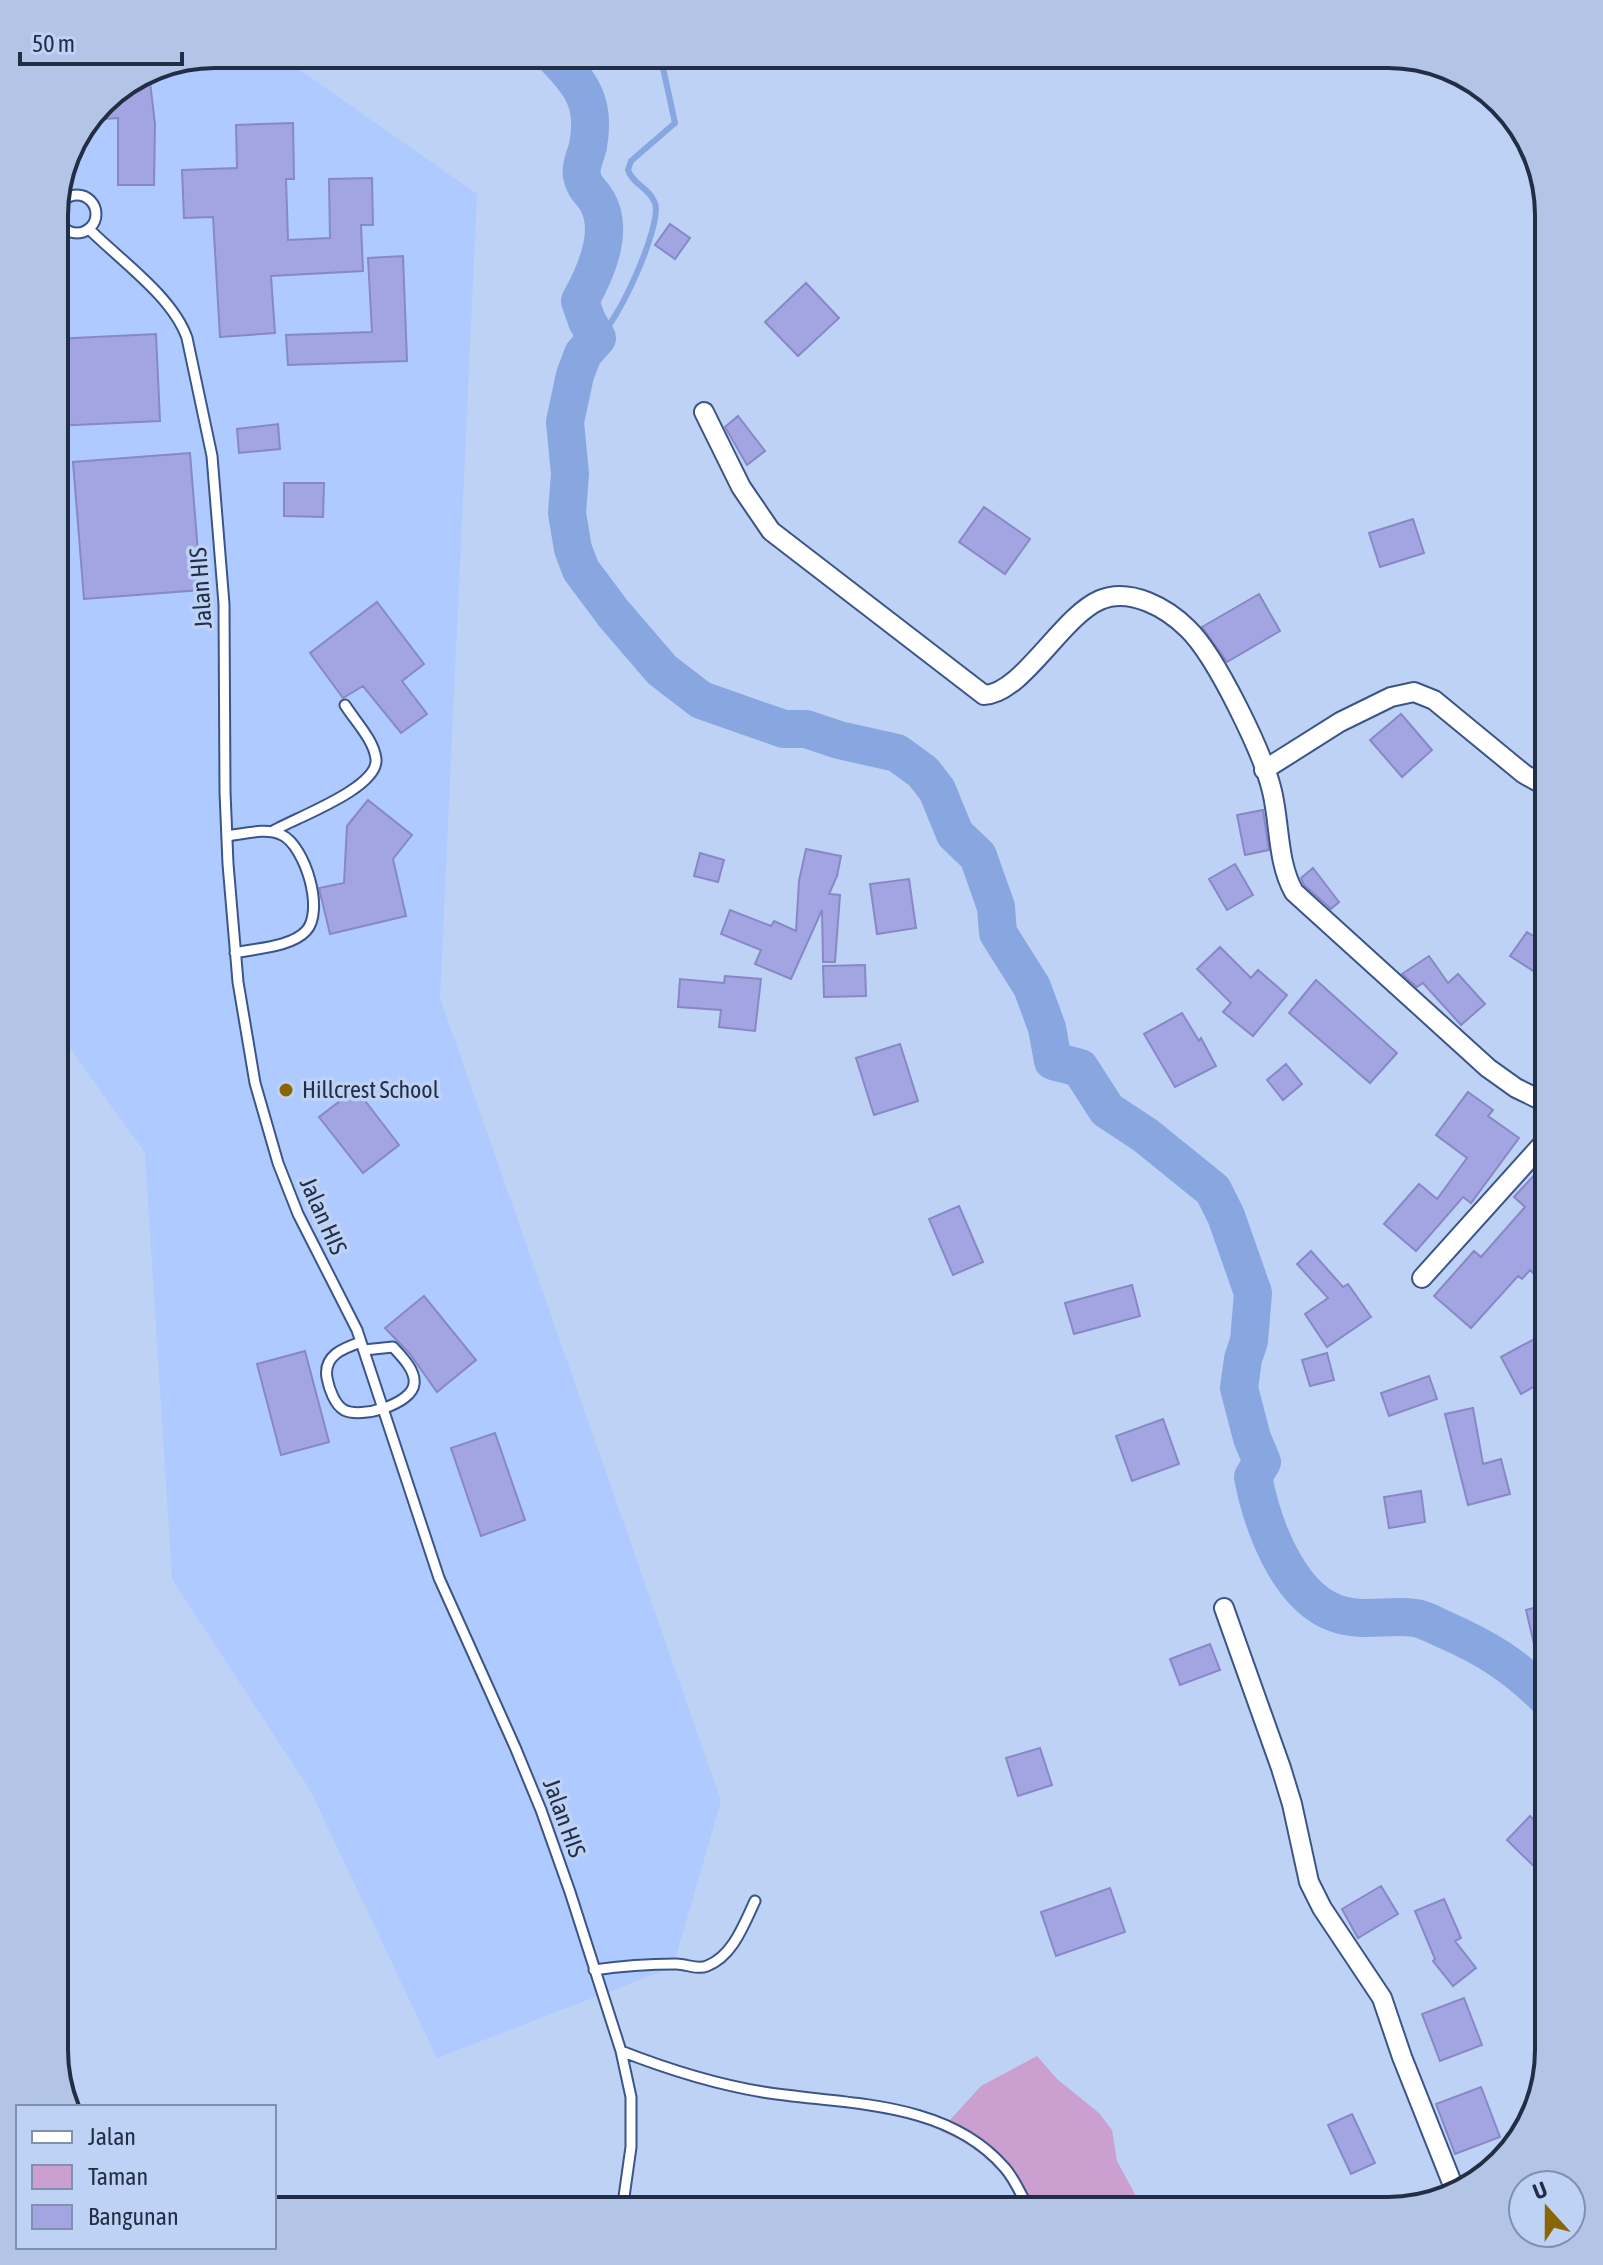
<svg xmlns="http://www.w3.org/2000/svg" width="1603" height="2265" font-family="'Asap Condensed',sans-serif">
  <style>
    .built { fill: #aecafe }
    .green { fill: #cba0d0 }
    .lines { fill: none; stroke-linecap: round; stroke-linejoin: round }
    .stream { stroke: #88a7e1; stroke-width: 6 }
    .river { stroke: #88a7e1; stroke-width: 38 }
    .building { fill: #a3a5e3; stroke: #8788c5; stroke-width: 2 }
    .service-casing { stroke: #3b5588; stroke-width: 13 }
    .minor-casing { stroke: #3b5588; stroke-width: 22 }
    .service { stroke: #fff; stroke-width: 9 }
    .minor { stroke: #fff; stroke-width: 18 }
    .poi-dot { fill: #8a6504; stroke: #bed2f5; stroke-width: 3 }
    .labels { text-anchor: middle; stroke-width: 7; stroke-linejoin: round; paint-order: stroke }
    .street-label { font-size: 24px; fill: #222e45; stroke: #bed2f5 }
    .poi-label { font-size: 24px; fill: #222e45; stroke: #bed2f5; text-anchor: start }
    .rim { fill: none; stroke: #222e45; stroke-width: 4 }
  </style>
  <rect width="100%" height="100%" fill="#bed2f5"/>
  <!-- built -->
  <path class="built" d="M215,54h62l200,140 -37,804 281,803 -48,166 -236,91 -127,-268 -138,-211 -27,-426 -91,-127v-822l17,-61 37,-49 46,-28z"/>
  <!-- green -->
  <path class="green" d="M1037,2056l20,23 42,34 13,17 5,31 27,50h-139l14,-10c-15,-32 -45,-57 -79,-70l41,-45z"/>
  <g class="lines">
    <!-- stream -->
    <path class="stream" d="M597,338c19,-10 66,-114 58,-135 -6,-16 -22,-18 -27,-33l3,-9 44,-38 -15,-69"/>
    <!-- river -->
    <path class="river" d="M552,54c30,30 44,49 36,92 -2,9 -8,20 -6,30 2,12 10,16 15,25 18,31 -2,73 -17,100l7,20 10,17 -14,16 -8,21 -10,47 5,52 -3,39 6,36 8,21 32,43 49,57 39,30 83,29h22l33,11 58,13 26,19 14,18 18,44 23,22 18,51 2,26 34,54 15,41 6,33 27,7 27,42 38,25 68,55 13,26 27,77 -4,48 -6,18 -4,29 13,50 10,24 -9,15c9,46 34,118 82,136 26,10 54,1 80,5 9,1 19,7 28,11 44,19 72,37 106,71"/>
  </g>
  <!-- building -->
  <path class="building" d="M150,82l5,42 -1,61h-36v-67l-29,2 19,-26 18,-11z
    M293,123l1,56h-8l2,61 42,-2 -1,-59 43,-1 1,47h-12l2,46 -92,5 4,57 -55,4 -7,-120 -29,1 -2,-48 55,-2 -1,-43z
    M670,224l20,14 -15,21 -20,-14z
    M403,256l4,105 -119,4 -2,-30 86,-3 -4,-74z
    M806,283l33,35 -41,38 -33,-34z
    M156,334l4,87 -106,5v-87z
    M738,416l27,35 -18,14 -22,-38z
    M278,424l2,25 -41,4 -2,-24z
    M190,453l11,137 -117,9 -11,-137z
    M284,483h40l-1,34 -39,-1z
    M984,507l46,32 -25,35 -46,-32z
    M1413,519l11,34 -44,14 -11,-34z
    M1259,594l21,37 -53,31 -25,-35z
    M377,602l47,62 -22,17 25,33 -26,19 -38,-47 -20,12 -33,-45z
    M1401,714l31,36 -30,27 -32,-37z
    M368,800l44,35 -19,24 13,57 -76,18 -11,-46 25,-5 3,-57z
    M1263,810l6,40 -24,5 -8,-40z
    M806,849l35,7 -4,20 -8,18 11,1 -5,67h-12l-1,-52 -31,69 -36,-15 6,-14 -40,-16 9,-24 41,16 3,-5 22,10 3,-50z
    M700,853l24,7 -6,22 -24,-6z
    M1235,864l18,31 -26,15 -18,-31z
    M1313,868l26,34 -8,7 -27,-24 -3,-7z
    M909,879l7,49 -39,6 -7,-50z
    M1527,932l22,14v35l-39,-25z
    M1220,947l31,31 7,-8 29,25 -34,41 -30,-24 8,-9 -34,-34z
    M1429,956l19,27 10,-9 27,30 -24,21 -38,-42 -6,4 -15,-13z
    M865,965l1,31 -42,1 -1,-31z
    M725,976l36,3 -6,52 -36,-4 2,-17 -43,-3 2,-28 44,4z
    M1316,980l81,73 -27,30 -81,-70z
    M1182,1013l17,28 2,-3 15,28 -41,21 -31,-53z
    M900,1044l18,57 -44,14 -18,-57z
    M1286,1064l16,20 -19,16 -16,-20z
    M356,1089l43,56 -36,28 -44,-56z
    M1468,1092l25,18 -5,6 31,22 -48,65 -8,-6 -47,54 -32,-27 35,-40 18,15 30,-41 -31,-23z
    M1549,1159v129l-19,-18 -8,9 -4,-3 -47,52 -37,-32 40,-45 7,6 44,-50 -11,-10z
    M959,1206l24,56 -30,13 -24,-56z
    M1311,1251l32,36 5,-3 23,33 -44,30 -22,-33 23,-16 -31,-34z
    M1132,1285l8,31 -66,18 -9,-31z
    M424,1296l52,64 -39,32 -27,-38 -25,-26z
    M1538,1337l11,21v20l-28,16 -20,-37z
    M305,1351l24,91 -48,13 -24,-91z
    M1327,1353l7,27 -24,6 -8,-26z
    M1429,1376l8,23 -48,17 -8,-23z
    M1473,1408l10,56 18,-5 9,35 -42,11 -23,-91z
    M1163,1419l16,45 -47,17 -16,-45z
    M495,1433l30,87 -44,16 -30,-88z
    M1421,1491l4,31 -36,6 -5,-31z
    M1549,1604v36l-15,4 -8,-34z
    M1210,1644l10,26 -40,15 -10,-26z
    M1040,1748l12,37 -34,11 -12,-38z
    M1530,1816l19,19v46l-42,-41z
    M1381,1886l17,28 -40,24 -16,-29z
    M1110,1888l15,44 -69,24 -15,-44z
    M1444,1899l17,39 -6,3 21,27 -23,18 -20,-25 2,-2 -20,-48z
    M1464,1998l18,47 -42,16 -18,-47z
    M1481,2087l19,50 -45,17 -19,-50z
    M1352,2114l23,49 -24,11 -23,-49z"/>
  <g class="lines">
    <!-- service casing -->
    <g class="service-casing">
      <path id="service" d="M58 214a19 19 0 1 1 38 0a19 19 0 1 1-38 0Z
        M89,229c31,31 84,68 98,109l25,118 12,148 1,188 3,72 10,118 17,101 23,80 20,51 59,116 82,248 76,169 26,63 29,82 51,159 10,46v50l-9,64
        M273,831c22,-13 106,-43 103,-72 -2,-19 -21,-38 -31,-54
        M227,836c16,-2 40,-9 55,-1 23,11 43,76 24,96 -15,16 -49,17 -71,22
        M361,1342c-17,6 -38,13 -34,36 2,11 8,27 17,32 17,9 68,-6 70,-26 2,-14 -13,-28 -21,-37l-29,3
        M594,1970c27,-4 55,-6 82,-6 11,0 21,6 31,2 26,-10 37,-42 48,-65
        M621,2051c46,18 93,33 142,41 80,13 182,7 241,75 11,12 17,28 25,42
        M1005,2211h24"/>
    </g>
    <!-- minor casing -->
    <g class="minor-casing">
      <path id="minor" d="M704,412l37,75 30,44 213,164c38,-1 78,-79 116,-95 30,-13 67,8 88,29 28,27 75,124 84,162 8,33 5,71 22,101l194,176 28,20 33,16
        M1264,770l76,-48 51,-25 23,-5 20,8 90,74 25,14
        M1422,1278l127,-141
        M1224,1608l57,160 11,36 17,78 13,26 60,90 20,59 54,136"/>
    </g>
    <!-- service -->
    <use href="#service" class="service"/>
    <!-- minor -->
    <use href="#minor" class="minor"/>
  </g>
  <!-- markers -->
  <circle class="poi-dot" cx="286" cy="1090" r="8"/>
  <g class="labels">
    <!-- street labels -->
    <g class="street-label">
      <text transform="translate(201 588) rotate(-94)" y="8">Jalan HIS</text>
      <text transform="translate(323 1216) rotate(66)" y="8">Jalan HIS</text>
      <text transform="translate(564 1818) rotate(70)" y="8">Jalan HIS</text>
    </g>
    <!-- poi labels -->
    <g class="poi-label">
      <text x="302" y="1098">Hillcrest School</text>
    </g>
  </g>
  <!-- crop -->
  <path d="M0 0H1603V2265H0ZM215 68H1388A147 147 0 0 1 1535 215V2050A147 147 0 0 1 1388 2197H215A147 147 0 0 1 68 2050V215A147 147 0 0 1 215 68Z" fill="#b2c5e7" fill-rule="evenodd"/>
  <path class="rim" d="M215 68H1388A147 147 0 0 1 1535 215V2050A147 147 0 0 1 1388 2197H215A147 147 0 0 1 68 2050V215A147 147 0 0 1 215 68Z"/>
  <!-- legend -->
  <rect x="16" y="2105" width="260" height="144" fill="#bed2f5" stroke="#8090af" stroke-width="2"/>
  <rect x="32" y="2131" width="40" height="12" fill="#ffffff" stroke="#8090af" stroke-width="2"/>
  <text x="88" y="2145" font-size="24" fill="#222e45">Jalan</text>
  <rect x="32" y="2165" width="40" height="24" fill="#cba0d0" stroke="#8090af" stroke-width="2"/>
  <text x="88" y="2185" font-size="24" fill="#222e45">Taman</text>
  <rect x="32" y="2205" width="40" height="24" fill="#a3a5e3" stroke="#8090af" stroke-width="2"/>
  <text x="88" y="2225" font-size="24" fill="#222e45">Bangunan</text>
  <!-- north arrow -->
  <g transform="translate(1547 2209) rotate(339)"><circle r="38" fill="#bed2f5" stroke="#8090af" stroke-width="2"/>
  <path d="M0-6L14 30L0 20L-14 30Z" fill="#8a6504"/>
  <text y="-12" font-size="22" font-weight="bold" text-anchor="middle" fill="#222e45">U</text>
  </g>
  <!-- scale -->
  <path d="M20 52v12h162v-12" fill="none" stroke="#222e45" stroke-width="4"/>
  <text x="32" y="52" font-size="24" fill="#222e45" stroke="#bed2f5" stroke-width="6" paint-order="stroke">50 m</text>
</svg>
